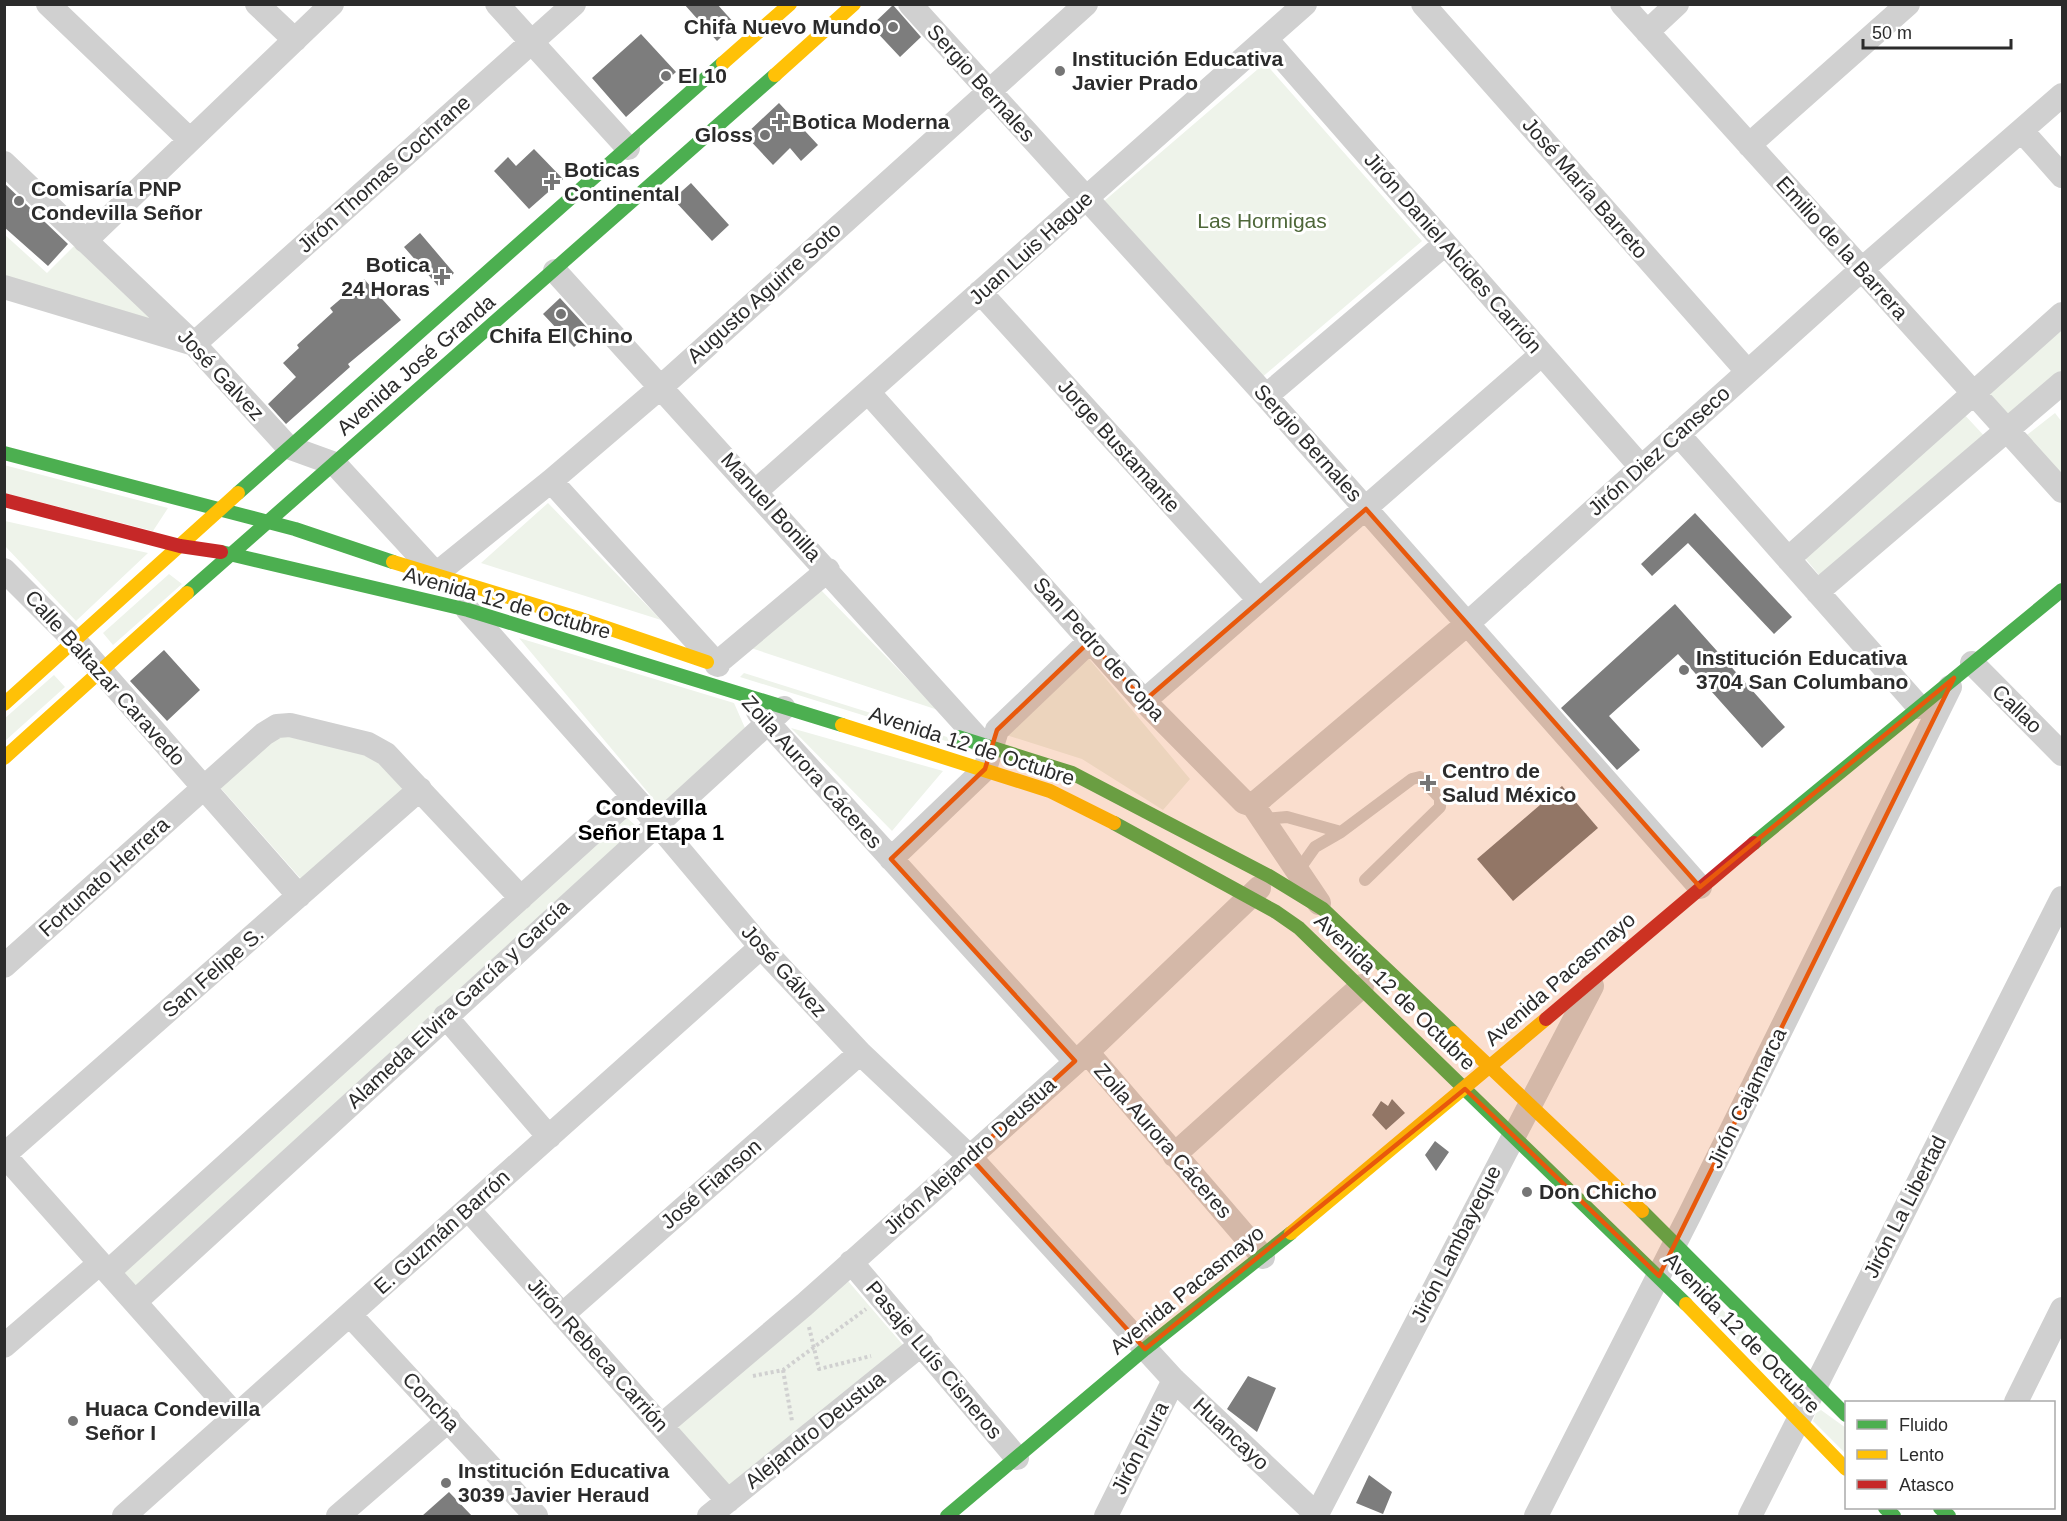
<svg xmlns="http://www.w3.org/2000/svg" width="2067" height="1521" font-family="Helvetica,sans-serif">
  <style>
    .green { fill: #eef3ea }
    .building { fill: #7d7d7d }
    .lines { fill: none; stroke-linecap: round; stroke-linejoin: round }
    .path { stroke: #d0d0d0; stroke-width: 4; stroke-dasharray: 3 3; stroke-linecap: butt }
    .lane { stroke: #d0d0d0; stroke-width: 12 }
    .street { stroke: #d0d0d0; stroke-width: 24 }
    .fast { stroke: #4caf50; stroke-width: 14 }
    .slow { stroke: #ffc107; stroke-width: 14 }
    .jam { stroke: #c62828; stroke-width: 14 }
    .marked { fill: #e8590c; fill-opacity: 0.2; stroke: #e8590c; stroke-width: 4.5; stroke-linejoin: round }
    .poi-dot { fill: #757575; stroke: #fff; stroke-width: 2 }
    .labels { text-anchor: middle; stroke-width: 6; stroke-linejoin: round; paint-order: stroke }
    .poi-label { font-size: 21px; font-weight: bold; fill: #2b2b2b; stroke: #fff; text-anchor: start }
    .street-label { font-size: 21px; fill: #2b2b2b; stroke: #fff }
    .park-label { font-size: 21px; fill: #4e6739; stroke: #fff }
    .neighbourhood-label { font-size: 22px; font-weight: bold; fill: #000; stroke: #fff }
  </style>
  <rect width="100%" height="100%" fill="#fff"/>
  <!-- green -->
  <path class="green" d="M1265,63l157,178 -162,138 -157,-177z
    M4,234l43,39 29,-29 84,79 -155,-43z
    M2062,321v52l-54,47 -26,-26z
    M1962,412l25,27 -168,136 -14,-17z
    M2055,413l7,9v61l-39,-45z
    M4,465l164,43 -15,23 -148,-38z
    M548,503l113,117 -180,-57z
    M5,521l143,32 -72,68 -71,-75z
    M169,574l13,10 -69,61 -10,-12z
    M818,587l120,123 -193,-64z
    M519,638l215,65 11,25 -84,80z
    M1085,654l105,125 -27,31 -81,-51 -82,-26z
    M744,673l203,64 2,5 -209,-65z
    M54,675l11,12 -60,54 -1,-22z
    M791,728l152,43 -51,60z
    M279,734l97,21 28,34 -103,90 -83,-94z
    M623,814l14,13 -504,466 -15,-20z
    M1680,1270l110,103 -8,13 -107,-111z
    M842,1274l61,71 -178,147 -56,-64z
    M1821,1410l25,18v26l-33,-33 3,-8z"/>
  <!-- building -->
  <path class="building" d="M684,4h33l18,20 -18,17z
    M893,5l28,32 -21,20 -29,-31z
    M641,34l35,38 -50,45 -34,-39z
    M779,103l39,42 -17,16 -11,-13 -17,17 -28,-30z
    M534,149l29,30 -34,30 -35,-38 14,-14 8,9z
    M4,183l64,61 -20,22 -44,-39z
    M691,183l38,42 -17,16 -39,-42z
    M420,233l34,40 -15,14 -35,-40z
    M364,279l37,41 -53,44 2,3 -64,57 -18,-20 28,-27 -13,-14 16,-15 -2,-3 36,-33 -3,-4z
    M560,298l31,34 -17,15 -31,-33z
    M1695,513l97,104 -18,17 -86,-91 -36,33 -11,-12z
    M1675,604l110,123 -23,21 -84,-94 -69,62 31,34 -23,20 -56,-62z
    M164,650l36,40 -33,31 -37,-40z
    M1562,786l36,42 -85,73 -36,-42z
    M1392,1099l13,14 -19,17 -14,-15 9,-14 7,5z
    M1435,1141l14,11 -13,19 -11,-16z
    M1248,1376l28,12 -19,44 -30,-23z
    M1369,1475l23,17 -9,22 -27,-11z
    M449,1492l23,24h-50z"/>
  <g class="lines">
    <!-- path -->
    <path class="path" d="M809,1327l10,42 52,-13
      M783,1370l9,51
      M753,1376l30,-6 83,-61"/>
    <!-- lane -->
    <path class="lane" d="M1263,819l24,-2 54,15
      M1298,871l17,-24 26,-15 71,-53 8,-2 20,21v9l-75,73"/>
    <!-- street -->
    <path class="street" d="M48,4l142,136
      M257,4l38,36
      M497,4l131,144
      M910,4l356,392 434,491
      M1423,4l324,367
      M1622,4l440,487
      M1647,32l30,-28
      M1266,39l375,428
      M2022,131l40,45
      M1749,145l159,-141
      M4,163l190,181 94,103 47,17 103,112
      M85,241l247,-237
      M555,271l429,474
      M4,287l190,57 380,-340
      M980,292l279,308
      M868,392l276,309 100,101 9,3 66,98
      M1266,396l179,-152
      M1678,434l241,273
      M551,481l167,184
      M756,491l549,-487
      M1788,559l274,-245
      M4,570l71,71 224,255
      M436,574l115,-93 110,-94 425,-383
      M1817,592l245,-209
      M467,609l189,213 105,125 99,106 110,104 204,223 144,136
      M1972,663l90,91
      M716,664l112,-94
      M1144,701l398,-347
      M758,712l317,349
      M1253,805l214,-181 394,-354 201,-175
      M891,859l94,-90 12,-39 93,-89
      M4,966l260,-232 13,-8 13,-1 78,19 18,10 135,144
      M445,1016l104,121
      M1087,1052l176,205
      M4,1155l416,-366
      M4,1155l232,261
      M1174,1155l188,-169
      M468,1209l260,292
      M851,1262l166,196
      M108,1272l524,-475
      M135,1302l649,-594
      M350,1315l186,201
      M562,1315l298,-262
      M4,1346l96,-83
      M2016,1402l46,-93
      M661,1426l143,-121 166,-148 117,-105 172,-164
      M124,1516l637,-569
      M338,1516l111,-96
      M709,1516l213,-172
      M1106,1516l68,-136
      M1316,1516l276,-530
      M1536,1516l154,-302 260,-527
      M1750,1516l312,-618"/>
    <!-- fast -->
    <path class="fast" d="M4,453l291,76 98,33
      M238,493l485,-430
      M221,552l247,58 374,115
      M187,593l588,-518
      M958,737l114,36 197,103 54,33 131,124
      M1114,823l162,89 23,16 387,376
      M1754,843l308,-253
      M1642,1211l204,204
      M1885,1508l9,8
      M1940,1508l9,8
      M947,1516l198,-167 146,-116"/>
    <!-- slow -->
    <path class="slow" d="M723,63l67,-59
      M775,75l79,-71
      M393,562l188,57 126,43
      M4,704l234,-211
      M842,725l208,66 64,32
      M4,758l183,-165
      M1454,1033l188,178
      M1291,1233l255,-214
      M1686,1304l160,165"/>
    <!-- jam -->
    <path class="jam" d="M4,500l176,46 41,6
      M1546,1019l208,-176"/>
  </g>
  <!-- marked area -->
  <path class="marked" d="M1366,509l334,378 254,-209 -295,598 -194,-187 -320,260 -175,-192 105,-96 -184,-202 94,-90 12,-39 93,-89 54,60z"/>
  <!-- markers -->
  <g class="poi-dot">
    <circle cx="893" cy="27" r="6"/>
    <circle cx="1060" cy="71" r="6"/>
    <circle cx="666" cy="76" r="6"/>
    <path d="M777 113h6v6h6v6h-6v6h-6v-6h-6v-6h6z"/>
    <circle cx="765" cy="135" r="6"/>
    <path d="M549 173h6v6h6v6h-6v6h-6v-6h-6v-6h6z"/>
    <circle cx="19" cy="201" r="6"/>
    <path d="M439 268h6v6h6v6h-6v6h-6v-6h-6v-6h6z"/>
    <circle cx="561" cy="314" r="6"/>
    <circle cx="1684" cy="670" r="6"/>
    <path d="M1425 774h6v6h6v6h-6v6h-6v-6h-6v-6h6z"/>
    <circle cx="1527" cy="1192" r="6"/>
    <circle cx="73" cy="1421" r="6"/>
    <circle cx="446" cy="1483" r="6"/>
  </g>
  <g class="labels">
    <!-- poi labels -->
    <g class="poi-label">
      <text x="881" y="34" text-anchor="end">Chifa Nuevo Mundo</text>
      <text x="1072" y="66">Institución Educativa<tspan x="1072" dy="24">Javier Prado</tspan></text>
      <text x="678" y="83">El 10</text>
      <text x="792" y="129">Botica Moderna</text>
      <text x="753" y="142" text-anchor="end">Gloss</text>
      <text x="564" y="177">Boticas<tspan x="564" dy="24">Continental</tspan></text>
      <text x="31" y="196">Comisaría PNP<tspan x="31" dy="24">Condevilla Señor</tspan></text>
      <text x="430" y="272" text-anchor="end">Botica<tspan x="430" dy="24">24 Horas</tspan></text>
      <text x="561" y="343" text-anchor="middle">Chifa El Chino</text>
      <text x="1696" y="665">Institución Educativa<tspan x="1696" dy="24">3704 San Columbano</tspan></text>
      <text x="1442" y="778">Centro de<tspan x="1442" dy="24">Salud México</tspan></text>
      <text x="1539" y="1199">Don Chicho</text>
      <text x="85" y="1416">Huaca Condevilla<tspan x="85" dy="24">Señor I</tspan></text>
      <text x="458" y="1478">Institución Educativa<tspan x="458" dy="24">3039 Javier Heraud</tspan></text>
    </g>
    <!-- street labels -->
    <g class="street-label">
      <text transform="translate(981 83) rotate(48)" y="7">Sergio Bernales</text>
      <text transform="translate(384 174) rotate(-42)" y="7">Jirón Thomas Cochrane</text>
      <text transform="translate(1585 188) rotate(49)" y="7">José María Barreto</text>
      <text transform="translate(1031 248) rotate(-42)" y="7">Juan Luis Hague</text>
      <text transform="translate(1842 248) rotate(48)" y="7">Emilio de la Barrera</text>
      <text transform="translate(1453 253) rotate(49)" y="7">Jirón Daniel Alcides Carrión</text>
      <text transform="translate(764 293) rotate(-42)" y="7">Augusto Aguirre Soto</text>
      <text transform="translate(416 365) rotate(-41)" y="7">Avenida José Granda</text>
      <text transform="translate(221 375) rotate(47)" y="7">José Galvez</text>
      <text transform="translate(1308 443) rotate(48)" y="7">Sergio Bernales</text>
      <text transform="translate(1119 446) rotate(48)" y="7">Jorge Bustamante</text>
      <text transform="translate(1659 451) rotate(-42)" y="7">Jirón Diez Canseco</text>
      <text transform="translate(771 507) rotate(48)" y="7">Manuel Bonilla</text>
      <text transform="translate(507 603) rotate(16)" y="7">Avenida 12 de Octubre</text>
      <text transform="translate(1099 649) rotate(48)" y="7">San Pedro de Copa</text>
      <text transform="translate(105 678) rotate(48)" y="7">Calle Baltazar Caravedo</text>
      <text transform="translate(2017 709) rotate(44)" y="7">Callao</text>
      <text transform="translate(972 746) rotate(18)" y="7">Avenida 12 de Octubre</text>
      <text transform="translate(812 772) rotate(48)" y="7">Zoila Aurora Cáceres</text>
      <text transform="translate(104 877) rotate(-42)" y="7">Fortunato Herrera</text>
      <text transform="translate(784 971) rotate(48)" y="7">José Gálvez</text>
      <text transform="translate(213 972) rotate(-41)" y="7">San Felipe S.</text>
      <text transform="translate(1560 979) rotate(-41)" y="7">Avenida Pacasmayo</text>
      <text transform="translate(1395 992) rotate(44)" y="7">Avenida 12 de Octubre</text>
      <text transform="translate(458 1004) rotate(-43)" y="7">Alameda Elvira García y García</text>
      <text transform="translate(1747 1098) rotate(-64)" y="7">Jirón Cajamarca</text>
      <text transform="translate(1163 1141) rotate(49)" y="7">Zoila Aurora Cáceres</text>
      <text transform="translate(970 1156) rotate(-42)" y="7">Jirón Alejandro Deustua</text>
      <text transform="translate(711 1184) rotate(-41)" y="7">José Fianson</text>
      <text transform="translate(1905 1207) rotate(-63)" y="7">Jirón La Libertad</text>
      <text transform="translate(442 1232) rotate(-42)" y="7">E. Guzmán Barrón</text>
      <text transform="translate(1456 1244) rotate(-63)" y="7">Jirón Lambayeque</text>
      <text transform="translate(1187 1290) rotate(-39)" y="7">Avenida Pacasmayo</text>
      <text transform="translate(1742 1333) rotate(46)" y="7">Avenida 12 de Octubre</text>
      <text transform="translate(598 1355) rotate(48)" y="7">Jirón Rebeca Carrión</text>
      <text transform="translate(934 1360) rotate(50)" y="7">Pasaje Luís Cisneros</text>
      <text transform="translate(431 1402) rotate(47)" y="7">Concha</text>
      <text transform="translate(815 1430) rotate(-39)" y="7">Alejandro Deustua</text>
      <text transform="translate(1231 1434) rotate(43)" y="7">Huancayo</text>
      <text transform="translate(1140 1448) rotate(-63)" y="7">Jirón Piura</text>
    </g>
    <!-- park labels -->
    <g class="park-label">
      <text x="1262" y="228">Las Hormigas</text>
    </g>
    <!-- neighbourhood labels -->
    <g class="neighbourhood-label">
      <text x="651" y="815">Condevilla<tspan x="651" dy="25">Señor Etapa 1</tspan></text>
    </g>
  </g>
  <!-- border -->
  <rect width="2067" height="1521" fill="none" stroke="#2b2b2b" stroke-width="12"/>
  <!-- legend -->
  <rect x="1845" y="1401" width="210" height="108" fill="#ffffff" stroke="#aaaaaa" stroke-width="1.5"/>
  <rect x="1857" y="1420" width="30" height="9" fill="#4caf50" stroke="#aaaaaa" stroke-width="1.5"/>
  <text x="1899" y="1431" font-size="18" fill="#2b2b2b">Fluido</text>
  <rect x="1857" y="1450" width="30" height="9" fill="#ffc107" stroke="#aaaaaa" stroke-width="1.5"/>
  <text x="1899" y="1461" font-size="18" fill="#2b2b2b">Lento</text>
  <rect x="1857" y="1480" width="30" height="9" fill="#c62828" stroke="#aaaaaa" stroke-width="1.5"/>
  <text x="1899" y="1491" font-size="18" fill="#2b2b2b">Atasco</text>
  <!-- scale -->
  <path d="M1863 39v9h148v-9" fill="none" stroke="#2b2b2b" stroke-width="3"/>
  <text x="1872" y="39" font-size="18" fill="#2b2b2b" stroke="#ffffff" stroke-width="4.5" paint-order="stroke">50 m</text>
</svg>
